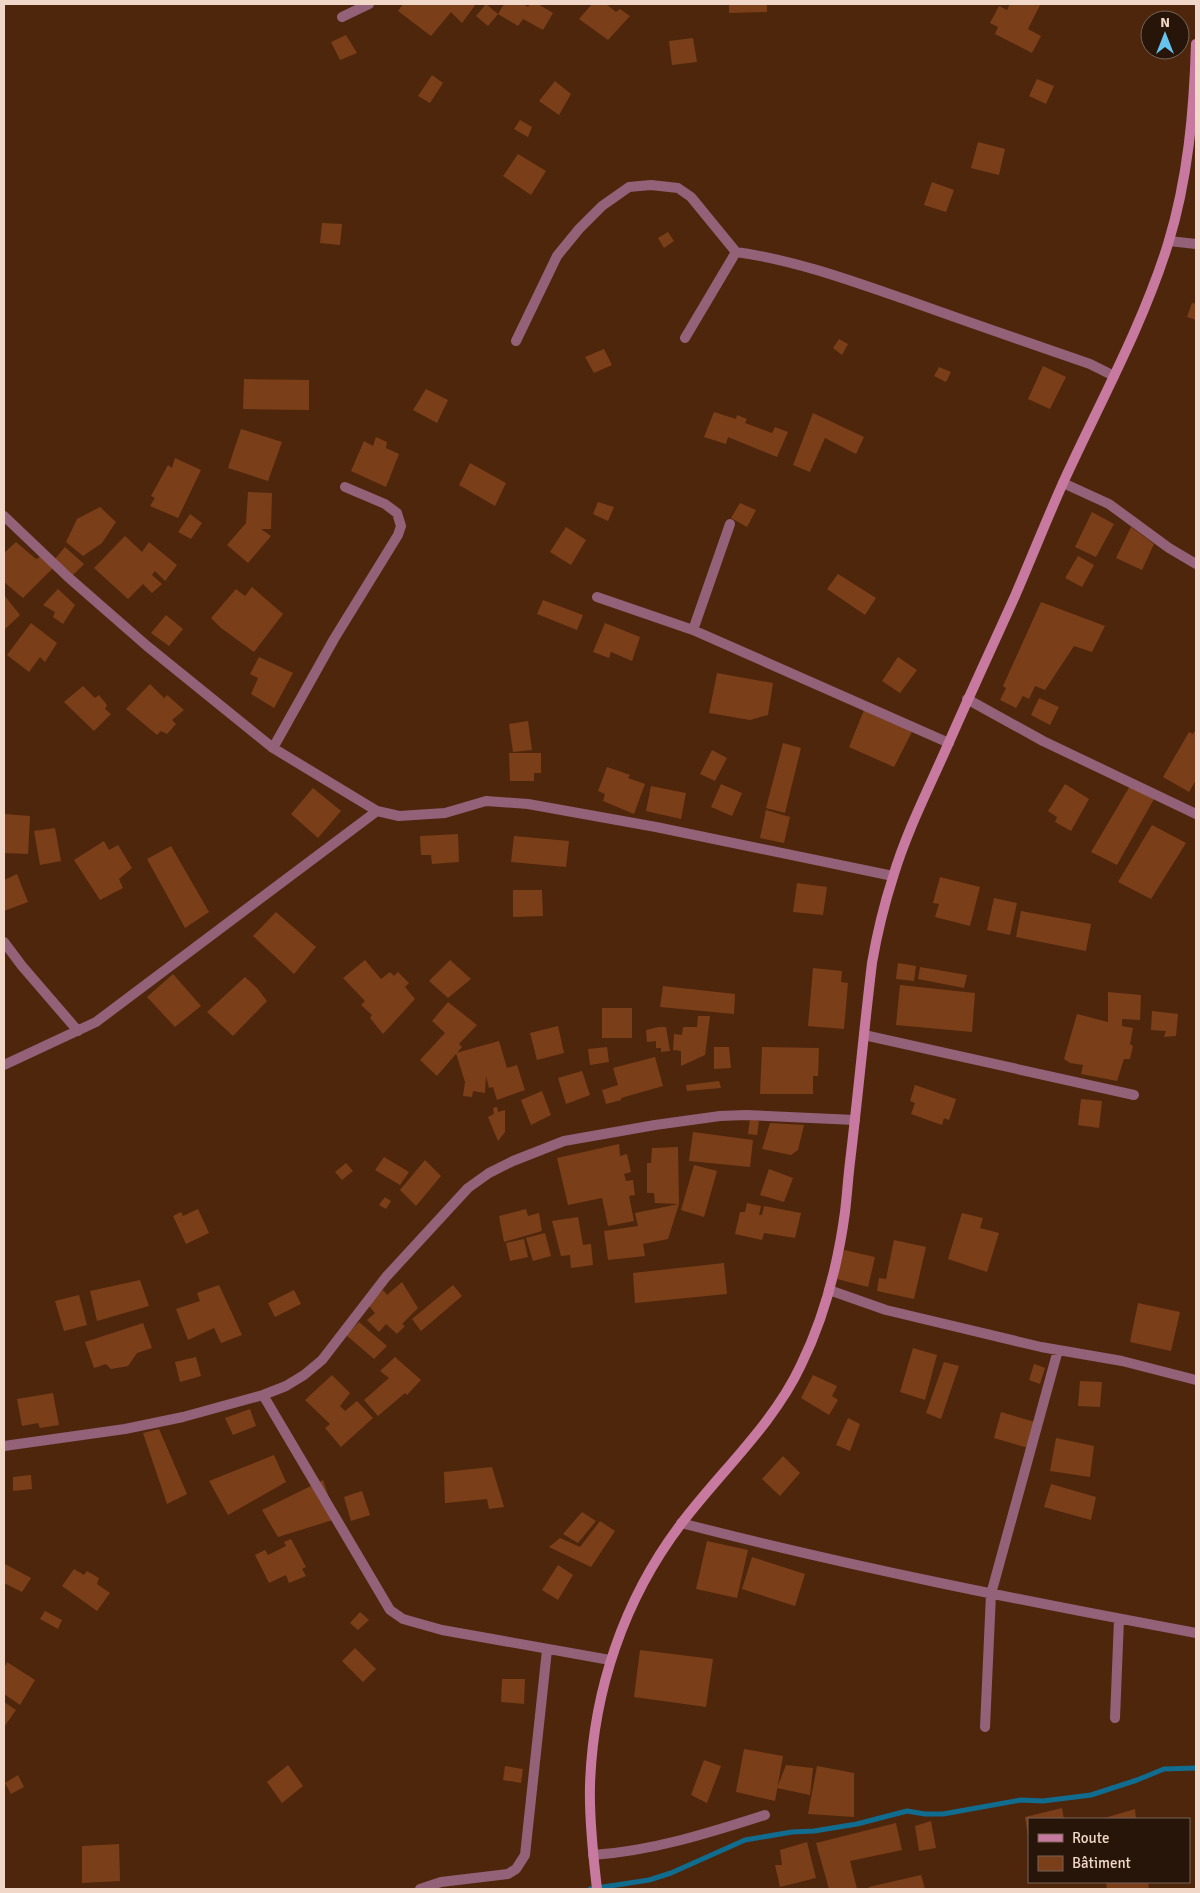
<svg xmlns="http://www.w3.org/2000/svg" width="1200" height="1893" font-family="Signika,sans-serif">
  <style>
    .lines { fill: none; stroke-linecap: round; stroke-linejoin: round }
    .stream { stroke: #106d90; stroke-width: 5 }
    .building { fill: #7a3f19 }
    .street { stroke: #936178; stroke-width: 10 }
    .secondary { stroke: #c8799f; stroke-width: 10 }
  </style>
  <rect width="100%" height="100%" fill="#4e260c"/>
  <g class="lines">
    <!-- stream -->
    <path class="stream" d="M590,1889l59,-9 22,-7 74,-33 47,-8 22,-1 43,-7 50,-13 18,3h18l78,-14 22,1 48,-6 46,-15 27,-11 32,-1"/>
  </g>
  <!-- building -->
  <path class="building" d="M403,4h73l-14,19 -11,-11 -20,24 -33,-25z
    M486,4l12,10 -10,12 -12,-10z
    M504,4h19l5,3 2,-3h8l15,9 -10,17 -20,-11 -5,7 -20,-12z
    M592,4h14l10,8 4,-3 10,7 -22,24 -29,-21z
    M729,4h38v8l-38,1z
    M1010,4l30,1 -12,24 13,7 -9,17 -37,-19 3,-7 -8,-4 9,-17 8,4z
    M346,35l11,18 -17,7 -9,-18z
    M693,38l4,24 -25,3 -3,-24z
    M432,75l11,8 -13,20 -12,-7z
    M1037,79l17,7 -8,18 -17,-8z
    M555,81l16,13 -12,21 -20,-14z
    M520,120l12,7 -4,10 -14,-8z
    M978,142l27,7 -6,26 -28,-7z
    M518,154l28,17 -15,24 -28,-19z
    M932,182l22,8 -8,22 -22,-7z
    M322,223l20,1 -2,21 -20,-2z
    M668,232l6,9 -10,7 -6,-10z
    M1192,303l4,1v16l-9,-3z
    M839,339l9,5 -6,11 -9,-7z
    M604,349l8,16 -18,8 -9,-16z
    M1043,366l23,11 -16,32 -22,-10z
    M939,367l12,5 -5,10 -12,-6z
    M244,379l65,1v30l-66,-1z
    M426,389l22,11 -11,23 -24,-13z
    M714,412l22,7 1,-4 10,4 -2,4 27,10 3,-6 13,5 -11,25 -49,-20 -2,7 -22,-7z
    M813,413l51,24 -8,17 -31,-16 -15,34 -17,-7z
    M241,429l41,13 -14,39 -40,-13z
    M376,437l11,5 -1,6 13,6 -13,33 -35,-16 13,-30 9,5z
    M175,458l26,12 -23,48 -28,-12 5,-8 -4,-2 17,-31 4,3z
    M470,463l36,20 -11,23 -36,-21z
    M248,492l24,1 -1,36h-10l10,7 -23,27 -21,-18 19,-22z
    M598,502l16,5 -6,14 -15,-7z
    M740,503l16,7 -9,17 -16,-9z
    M100,507l16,15 -14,21 -19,13 -17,-14 11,-23z
    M1092,512l22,12 -18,33 -21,-10z
    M190,514l12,9 -11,16 -13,-7z
    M566,527l20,13 -15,25 -21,-13z
    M1131,527l23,17 -12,26 -26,-12z
    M125,536l17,16 7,-10 28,23 -12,16 -10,-10 -3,4 10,9 -10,9 -9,-9 -15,15 -34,-31z
    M16,542l20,17 6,-3 11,12 -30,30 -19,-16v-29z
    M65,547l19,17 -12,12 -18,-16z
    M1078,556l16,9 -12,22 -17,-9z
    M838,574l38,24 -11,17 -38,-26z
    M252,587l31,27 -29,38 -33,-24 -10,-10 25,-29 9,7z
    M58,589l17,16 -12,19 -10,-7 2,-5 -12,-7z
    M4,595l16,20 -16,15z
    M543,600l40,15 -6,15 -40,-16z
    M1041,602l64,24 -13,26 -18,-6 -29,44 -10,-4 -6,13 -6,-3 -7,12 -16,-8 6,-12 -3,-2z
    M166,615l17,14 -14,17 -18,-13z
    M31,623l26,20 -12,19 -5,-5 -11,15 -22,-17z
    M605,623l35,14 -8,24 -21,-9 -2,6 -16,-6z
    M259,657l34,16 -19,35 -23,-14 7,-16 -8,-4z
    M898,657l19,13 -17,23 -18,-12z
    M717,673l56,10 -5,32 -18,5 -41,-7z
    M150,684l14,14 -3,4 6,-7 17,15 -12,10 4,4 -9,10 -6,-3 -4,4 -31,-26z
    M83,686l12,12 4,-3 8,10 -2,4 6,5 -17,17 -30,-29z
    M1039,698l20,9 -9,18 -19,-10z
    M864,710l49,20 -19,37 -45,-20z
    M528,721l4,29 -19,2 -4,-28z
    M1196,729v51l-7,12 -26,-15 26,-45 4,2z
    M783,743l18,5 -16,65 -19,-5z
    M712,750l15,8 -12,23 -15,-7z
    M509,753h32v20h-7v8h-24z
    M607,767l23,8 -2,3 17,6 -11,30 -31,-13 2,-7 -7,-3z
    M721,784l21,9 -10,23 -21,-9z
    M1065,784l24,15 -18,32 -16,-9 2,-5 -9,-6z
    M651,786l35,7 -5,26 -35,-8z
    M1130,786l24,13 -37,66 -26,-13z
    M313,788l28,23 -23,27 -27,-24z
    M766,810l24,7 -6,26 -24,-5z
    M4,814l26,2 -2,38 -24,-1z
    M1152,825l34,18 -35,56 -33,-17z
    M55,828l6,33 -21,4 -6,-34z
    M458,834l1,28 -27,2 -1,-9h-10l-1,-19z
    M514,836l55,5 -3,26 -55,-5z
    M104,841l5,9 9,-5 14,23 -13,11 4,9 -23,12 -26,-40z
    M171,846l38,66 -24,16 -38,-69z
    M17,874l11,28 -24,9v-31z
    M940,877l40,10 -10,39 -35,-9 4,-13 -6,-1z
    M797,883l30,4 -4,28 -30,-3z
    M513,890h29l1,26 -30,1z
    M994,898l23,5 -7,32 -23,-5z
    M1021,911l70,13 -5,27 -70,-14z
    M276,912l40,35 -22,27 -41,-38z
    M365,960l16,19 9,-7 4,4 4,-4 11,11 -4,4 10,12 -32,35 -13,-16 2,-3 -11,-10 4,-4 -22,-23z
    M450,960l21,19 -23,19 -19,-17z
    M898,963l18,3 -2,15 -18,-2z
    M920,967l47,8 -3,13 -46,-9z
    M813,968l29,3 -1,11 7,1 -4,46 -36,-3z
    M173,974l28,32 -26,21 -28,-30z
    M245,977l12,11 10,13 -34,35 -26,-24z
    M900,985l75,8 -3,39 -76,-7z
    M663,986l72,8 -1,20 -74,-7z
    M1108,992l33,3 -1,25 -18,-1v7l11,2 -3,16 3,2 -3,13h-6l-7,22 -36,-7 2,-9 -13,-2 -6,-4 13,-45 31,8z
    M448,1002l29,23 -18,19 3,3 -25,29 -17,-16 25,-27 -13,-12z
    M602,1008h30v30h-30z
    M1152,1011l26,3 -2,22 -12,1 2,-6 -15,-1z
    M698,1016h12l-5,39 -24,11v-15l-8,-1 1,-16 8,1 1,-8h14z
    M558,1026l6,27 -27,7 -7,-27z
    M659,1027h7l4,24 -9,1v-4h-5v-7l-9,1 -1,-12z
    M499,1041l8,27 10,-3 8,25 -28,10 -4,-13 -4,1 -3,-12 -1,17 -12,-2 -1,6 -9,-1 2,-14 -9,-29z
    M607,1047l2,15 -19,3 -2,-16z
    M714,1047h15l2,21 -17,1z
    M762,1047l57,1 -1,28h-5v18h-53z
    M655,1057l8,29 -42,12v2l-15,4 -4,-14 16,-5 -5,-17z
    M582,1071l8,24 -24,9 -8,-26z
    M719,1081l2,7 -34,3 -1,-6z
    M915,1085l41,14 -7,21 -5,-2 -2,7 -31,-11 4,-11 -5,-2z
    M542,1091l9,24 -20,10 -10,-25z
    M1081,1099l21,2 -3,27 -21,-3z
    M497,1107l1,5 7,-2v22l-7,9 -10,-24 6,-3 -1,-6z
    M750,1119l9,2 -2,14 -9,-1z
    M770,1123l34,2 -6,25 -7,5 -29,-6z
    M693,1132l60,8 -3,27 -61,-6z
    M619,1144l1,12 7,-2 4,18 -7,2 2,7 7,-1 2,15 -6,1 5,25 -26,5 -6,-28 -34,7 -11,-47z
    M678,1147l1,57 -24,-1 -1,-10h-7v-30h4l1,-15z
    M384,1157l25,15 -9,13 -25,-15z
    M425,1160l16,16 -25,30 -16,-16z
    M346,1163l7,8 -11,9 -7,-8z
    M694,1165l23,6 -13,46 -23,-7z
    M769,1169l24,9 -9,24 -24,-7z
    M385,1197l6,4 -5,8 -7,-4z
    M747,1203l14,3 -2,9h3l2,-9 37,7 -6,25 -31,-5 -2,7 -27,-6 5,-22h5z
    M679,1204l-11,35 -25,5 2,12 -37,4 -4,-29 34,-5 -3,-13z
    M198,1209l11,24 -23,11 -13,-28 8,-4 2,4z
    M526,1209l2,7 11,-3 3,18 -38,11 -5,-26z
    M962,1213l21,5 -3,10 19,5 -12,39 -39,-13z
    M578,1217l5,28 8,-1 2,21 -22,3 -1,-13 -9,1 -9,-35z
    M545,1233l6,23 -18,5 -7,-23z
    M524,1239l4,18 -18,4 -4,-18z
    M894,1240l32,7 -12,52 -37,-8 2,-13 7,1z
    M844,1250l31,7 -7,30 -31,-8z
    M724,1263l3,31 -92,9 -2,-30z
    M140,1280l9,26 -52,15 -7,-30z
    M402,1282l16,26 -16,16 3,2 -8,8 -11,-10 -7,8 -12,-12 8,-7 -8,-9 16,-14 4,5z
    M219,1285l23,50 -21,8 -7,-15 -26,12 -12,-31 24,-8 -3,-8z
    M453,1285l9,11 -41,35 -9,-12z
    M294,1290l7,14 -26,13 -7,-14z
    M79,1295l8,30 -23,6 -9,-30z
    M1138,1303l42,9 -9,39 -41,-9z
    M359,1322l28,24 -13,13 -28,-24z
    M143,1323l9,25 -15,5 -9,13 -17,3 -5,-5 -12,4 -9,-26z
    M913,1348l24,7 -12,45 -25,-8z
    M196,1357l5,19 -21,6 -5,-20z
    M395,1357l26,23 -14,15 -2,-2 -27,23 -14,-16 25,-22 -9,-7z
    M944,1362l15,4 -18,53 -15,-6z
    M1034,1364l11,4 -5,16 -11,-4z
    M332,1375l18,18 -10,13 5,5 12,-10 16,17 -32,29 -16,-19 5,-4 -25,-24z
    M813,1375l24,11 -5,10 6,4 -9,15 -28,-17z
    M1080,1381l22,1 -2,25 -22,-1z
    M53,1393l6,32 -19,3 -2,-5 -16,3 -5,-27z
    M250,1409l6,17 -23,9 -8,-17z
    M1001,1412l34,10 -7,26 -34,-10z
    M848,1418l12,6 -10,27 -14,-6z
    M159,1429l28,65 -20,10 -24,-71z
    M1056,1438l38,8 -4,31 -40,-6z
    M274,1455l12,27 -58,33 -19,-34z
    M783,1456l17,17 -20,23 -18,-17z
    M492,1467l12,40 -15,2 -2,-10 -42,4 -1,-31z
    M31,1475l1,14 -19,2v-14z
    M323,1480l13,39 -58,18 -16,-27z
    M1051,1484l45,13 -5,23 -47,-13z
    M362,1491l8,24 -19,6 -7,-24z
    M582,1512l14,9 -18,22 -15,-9z
    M600,1521l15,10 -24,36 -42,-20 11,-9 20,9z
    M291,1539l15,28 -4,2 4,7 -17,7 -3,-8 -17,8 -14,-28 10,-5 3,5 18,-9 -2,-4z
    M707,1541l41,9 -11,48 -41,-9z
    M752,1557l53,17 -10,32 -53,-17z
    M5,1564l26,14 -9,14 -18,-9z
    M558,1565l15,10 -15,25 -16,-10z
    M74,1569l10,6 3,-4 12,7 -2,6 13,9 -13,18 -35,-25z
    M45,1611l17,9 -4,9 -18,-10z
    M360,1612l9,8 -11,10 -8,-7z
    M355,1648l21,21 -13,13 -21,-21z
    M640,1650l73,9 -7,48 -72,-10z
    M7,1662l28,18 -15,25 -16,-11v-26z
    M502,1679h23l-1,25 -23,-2z
    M4,1702l12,8 -12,17z
    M744,1749l39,7 -8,45 -39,-9z
    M704,1760l17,6 -14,37 -16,-8z
    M288,1765l15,21 -21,17 -15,-21z
    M786,1765l27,3 -3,27 -33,-7z
    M505,1766l18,3 -2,14 -18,-3z
    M817,1766l37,7v44l-46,-3z
    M18,1775l6,12 -13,7 -6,-11z
    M1062,1808l2,11h-35l-1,17 -3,-19z
    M1135,1809l1,10h-35z
    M931,1821l5,27 -17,3 -4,-25z
    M896,1823l6,27 -52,11 7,28h-28l-13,-46z
    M807,1842l9,36 -36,9 -5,-22h7l-2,-15z
    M119,1844l1,37 -38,2v-37z
    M921,1875l4,14h-56v-2z
    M1106,1882h42l1,7h-42z"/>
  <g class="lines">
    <!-- street -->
    <path class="street" d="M342,17l27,-13
      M1169,241l27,3
      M685,338l51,-86
      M516,341l41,-85 22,-27 23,-23 27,-19 22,-2 27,3 13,9 45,55c59,8 116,29 171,48 61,22 122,43 183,64l24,12
      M1063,483l46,21 60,44 27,16
      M4,516l64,61 79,69 126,102 104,63 22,5 46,-3 41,-12 42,3 128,23 237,49
      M597,597l96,33 256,113
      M693,630l37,-106
      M967,699l76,42 153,73
      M273,748l61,-109 64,-104 3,-9 -4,-13 -12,-9 -40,-17
      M4,942l18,24 56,65
      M864,1035l270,60
      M4,1065l92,-43 281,-211
      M829,1290l57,20 155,37 81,14 74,19
      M263,1395l127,215 13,9 39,11 168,30
      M4,1446l121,-17 58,-12 80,-22 23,-9 18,-11 18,-15 64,-83 82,-89 21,-15 24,-12 51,-20 91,-16 65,-9 26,-1 109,5
      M681,1523c170,44 343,78 515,110
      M1115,1718l4,-99
      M985,1727l6,-133 67,-244
      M593,1855c59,-4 116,-22 172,-40
      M420,1889l21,-7 67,-8 8,-5 9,-14 22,-205"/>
    <!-- secondary -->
    <path class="secondary" d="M597,1889c-4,-34 -8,-70 -7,-104 3,-94 34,-186 91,-261 39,-52 92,-99 120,-159 23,-47 37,-101 44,-153 2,-17 3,-33 5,-50 8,-66 14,-133 22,-199 5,-29 12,-58 21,-86 14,-47 37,-91 57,-137 21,-48 43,-95 65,-144 16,-37 31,-75 48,-113 36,-79 79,-156 105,-239 20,-65 26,-133 28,-200"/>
  </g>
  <!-- border -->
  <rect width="1200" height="1893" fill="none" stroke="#f1d7c8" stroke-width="10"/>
  <!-- legend -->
  <rect x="1028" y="1818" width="162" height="65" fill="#27150a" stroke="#786356"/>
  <rect x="1038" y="1834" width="25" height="8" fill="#c8799f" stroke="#786356"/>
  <text x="1072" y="1843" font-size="15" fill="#f1d7c8">Route</text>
  <rect x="1038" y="1856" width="25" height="15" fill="#7a3f19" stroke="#786356"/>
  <text x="1072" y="1868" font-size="15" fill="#f1d7c8">Bâtiment</text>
  <!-- north arrow -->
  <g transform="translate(1165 35)"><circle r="24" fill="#27150a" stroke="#786356"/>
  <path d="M0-4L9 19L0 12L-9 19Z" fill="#67c4ef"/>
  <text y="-8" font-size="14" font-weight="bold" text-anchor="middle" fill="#f1d7c8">N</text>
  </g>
</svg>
